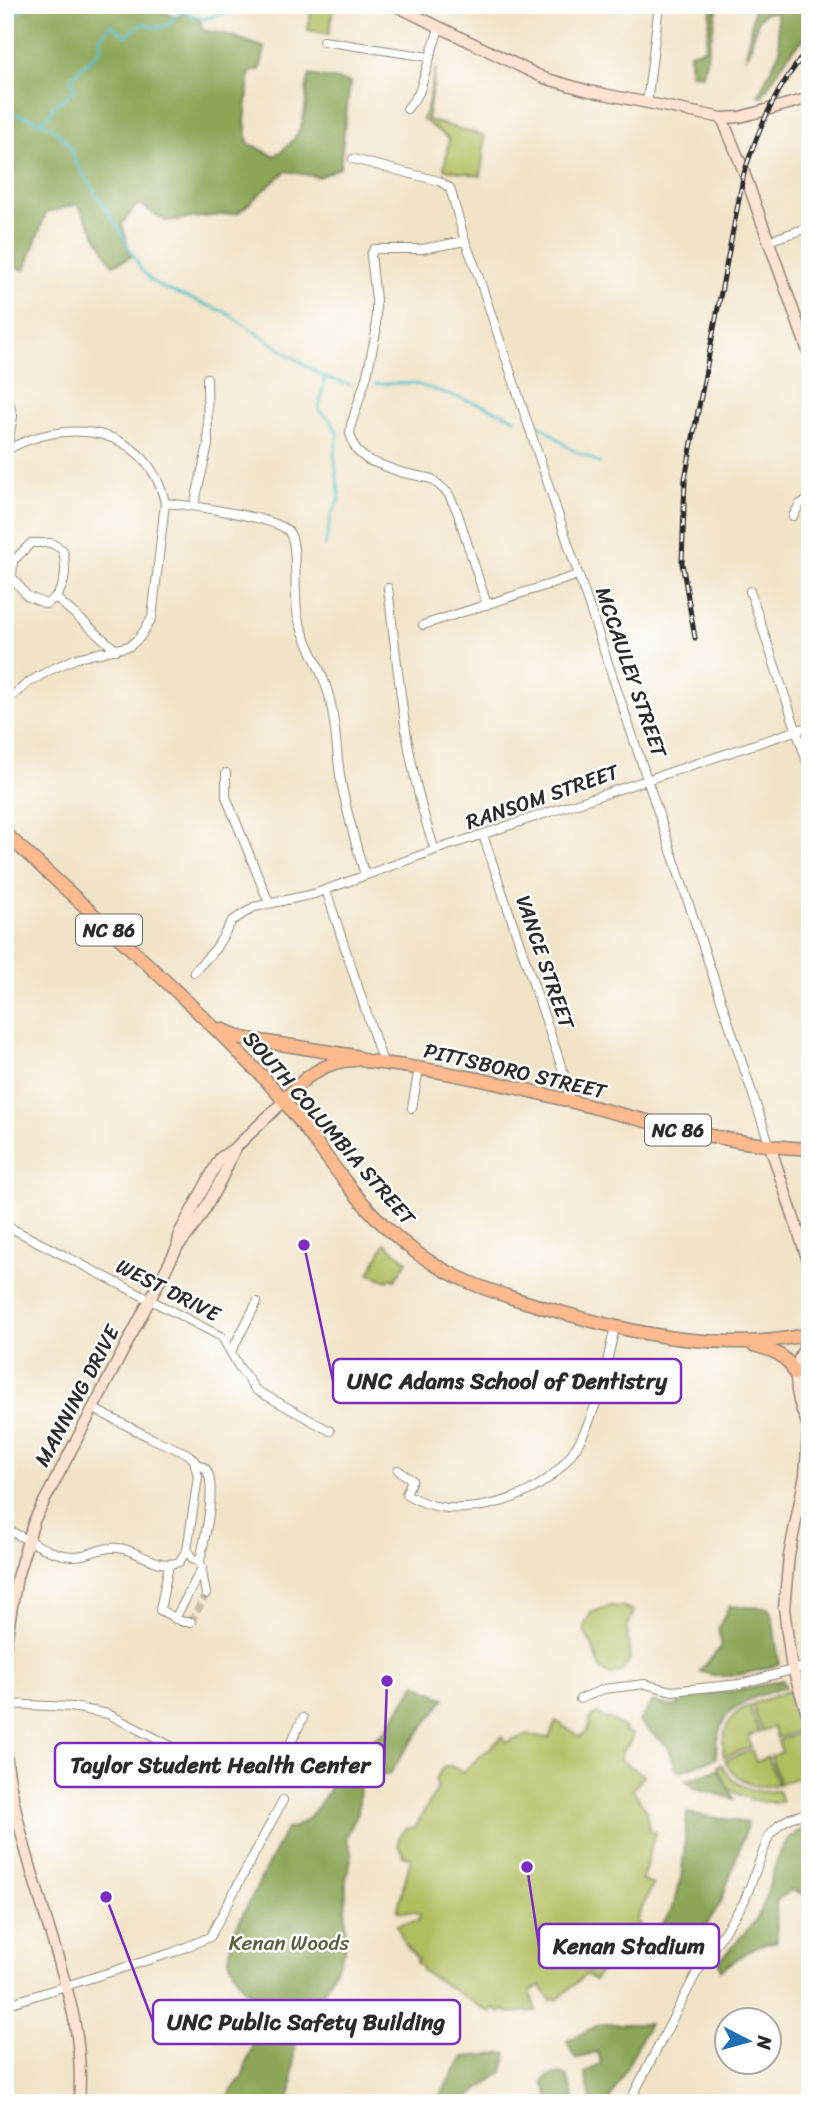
<svg xmlns="http://www.w3.org/2000/svg" width="815" height="2108" font-family="Sriracha,sans-serif">
  <style>
    .green { fill: #b1be60; stroke: #6e7446; stroke-width: 2 }
    .forest { fill: #8ca556; stroke: #5c6840; stroke-width: 2 }
    .lines { fill: none; stroke-linecap: round; stroke-linejoin: round }
    .stream { stroke: #50bdc8; stroke-width: 2.5 }
    .street-tunnel { stroke: #c9bea8; stroke-width: 8; stroke-dasharray: 8 4; stroke-linecap: butt }
    .street-casing { stroke: #8e8779; stroke-width: 10 }
    .secondary-casing { stroke: #8e8779; stroke-width: 13 }
    .primary-casing { stroke: #8e8779; stroke-width: 15 }
    .street { stroke: #fff; stroke-width: 8 }
    .secondary { stroke: #fee3d2; stroke-width: 10 }
    .primary { stroke: #fcba8e; stroke-width: 12 }
    .rail-casing { stroke: #2b2b2b; stroke-width: 5 }
    .rail { stroke: #fff; stroke-width: 2.5; stroke-dasharray: 8; stroke-linecap: butt }
    .labels { text-anchor: middle; stroke-width: 5; stroke-linejoin: round; paint-order: stroke }
    .shield { fill: #fff; stroke: #6b6b6b; stroke-width: 2 }
    .shield-label { font-size: 19px; font-weight: bold; fill: #2b2b2b }
    .street-label { font-size: 21px; fill: #2b2b2b; stroke: #fff }
    .park-label { font-size: 21px; fill: #5a5e3e; stroke: #fff }
    .leader { fill: none; stroke: #7b2cbf; stroke-width: 2.5 }
    .callout-dot { fill: #7b2cbf; stroke: #fff; stroke-width: 2.5 }
    .callout { fill: #fff; stroke: #7b2cbf; stroke-width: 2.5 }
    .callout-label { font-size: 23px; text-anchor: middle; font-weight: bold; fill: #2b2b2b }
  </style>
  <rect width="100%" height="100%" fill="#fff"/>
  <filter id="ink" filterUnits="userSpaceOnUse"><feTurbulence type="fractalNoise" baseFrequency=".0143" numOctaves="2"/><feDisplacementMap in="SourceGraphic" scale="14" xChannelSelector="R" yChannelSelector="G"/><feConvolveMatrix kernelMatrix="1 2 1 2 8 2 1 2 1" color-interpolation-filters="sRGB"/></filter>
  <filter id="wash" filterUnits="userSpaceOnUse"><feTurbulence type="fractalNoise" baseFrequency=".00686" numOctaves="4" result="noise"/><feDisplacementMap in="SourceGraphic" scale="28" xChannelSelector="R" yChannelSelector="G"/><feGaussianBlur stdDeviation="1.57" result="paint"/><feColorMatrix in="noise" values="0 0 0 0 0 0 0 0 0 0 0 0 0 0 0 0 0 1.4 0 .05"/><feComposite in="paint" operator="in"/></filter>
  <g filter="url(#wash)">
    <rect width="100%" height="100%" fill="#f1e3c7"/>
    <!-- green -->
    <path class="green" d="M312,5h22l-5,29 -21,-4z
      M436,67l-9,53 58,16 -4,40 -37,-7 5,-30 -27,-20 4,-7z
      M385,1243l22,18 -12,19 -6,-2 -1,3 -19,-7z
      M609,1606l15,1 10,4 -7,18 3,31 -8,11 -11,4 -10,-5 -9,-25 -7,-12 -1,-7 7,-13z
      M788,1691l13,39 -24,8 -4,-11 -11,4 -10,-27z
      M749,1705l10,27 -11,4 3,11 -27,10c-4,-23 4,-42 25,-52z
      M598,1713l8,7 2,-2 17,10 -1,3 9,3 -4,10 -7,7 -2,9 24,15 -11,15 13,19 3,22 6,1 -13,48 11,5 -17,36 4,3 -12,21 -5,-3 -29,38 -8,-6 -29,26 -2,-2 -4,3 -10,-15 -11,5 6,20 -25,2 -7,-3 -3,3 -8,-4 -3,4 -69,-43 1,-3 -6,-4 2,-4 -13,-14 -8,-20 22,-5 1,-5 -5,-3 -18,-1 14,-53 -9,-3 1,-3 -5,-6 1,-9 8,-9h7l24,-40 -3,-9 8,-11 8,-2 12,6 39,-35 4,5 21,-7 22,3 7,-17 24,16 7,-7 4,-12z
      M802,1732l8,22v19l-30,11 -9,-28 11,-4 -4,-11z
      M752,1750l4,12 12,-5 10,27c-23,7 -43,-3 -53,-24z
      M721,1764c12,21 33,32 57,26l4,12c-27,2 -59,-6 -64,-37z"/>
    <!-- forest -->
    <path class="forest" d="M5,5h139l35,13 3,-9 18,11 3,10 26,5 36,13 -5,22 -10,2 -5,49 3,22 26,13c22,-13 29,-28 32,-53 1,-10 -1,-19 4,-28l40,7 -10,85 -21,10 -33,-6 -48,42 -72,8 -28,-17 -16,19 9,34 -18,8 -35,-61 -32,9 -21,57 -20,-6z
      M712,5h6l-15,70 -13,-1v-21l15,-4z
      M733,5h77v26l-23,26 -25,39 -4,-1 22,-44 -4,-39 -12,1 -6,7 -9,33 -3,3 8,-48z
      M729,1606l39,2 4,5 7,51c-25,8 -55,18 -79,7l22,-25 -4,-17z
      M782,1680l3,7c-42,14 -70,20 -69,71l-35,13 -5,-1 -8,-23 -29,-26 14,-20 15,5h10v-8l64,-8z
      M416,1684l29,15 -42,54 -13,21 -6,1 -26,-25 27,-19z
      M350,1766l11,7 -3,40 -12,24 6,18 -6,24 -1,71 -39,76 -62,-37 -15,-29 3,-24 54,-107c26,-2 43,-41 56,-61z
      M718,1769l16,30 -39,-11 -9,-7z
      M687,1813l61,10 -27,79 -31,48 -33,-22c28,-21 27,-82 30,-115z
      M810,1827v69l-19,-6 -15,11 1,40 -21,5 -35,24 -2,-6c9,-18 30,-31 41,-51 14,-28 12,-78 50,-86z
      M265,2019l30,17 -3,52 -4,15h-66l20,-26 16,-49z
      M600,2024h49l-41,79h-16l-7,-30 16,-10 -3,-11 -23,7 -8,-18z
      M507,2053l-4,19 -38,27 -6,4h-24l28,-46z
      M560,2073l7,3 8,27h-33l7,-6 -6,-15 5,-6z"/>
    <g class="lines">
      <!-- stream -->
      <path class="stream" d="M5,24l23,-19
        M5,114l21,2 26,11 16,17 4,5 3,13 40,60 27,49 11,11 10,6 62,24 98,65 29,8
        M39,122l10,-6 3,-9 23,-17 -4,-12 30,-29 -1,-11 11,-13 15,11 17,-13 14,5 13,-4 5,-10 11,-1 18,6 39,-11
        M323,378l1,4 -5,29 13,10 6,14 -4,20 6,43 -9,18 -6,31
        M375,384l38,-1 72,23 31,13
        M539,425c13,6 20,17 32,24 9,6 20,7 29,15"/>
    </g>
  </g>
  <g filter="url(#ink)">
    <g class="lines">
      <!-- street-tunnel -->
      <path class="street-tunnel" d="M191,1622l15,-28"/>
      <!-- street casing -->
      <g class="street-casing">
        <path id="street" d="M646,5l13,3
          M323,41l106,16
          M647,103l12,-98
          M407,109l12,-16 20,-65
          M353,159l86,22 11,7 15,53 12,31 293,874
          M465,241l-43,8h-48l-3,6 5,45v32l-9,43 -16,50 -1,9 4,11 4,7 10,8 32,12 32,7 16,14 9,18 30,94
          M768,241l42,-14
          M5,390l8,26 -6,33
          M5,451c61,-35 143,-26 160,52l-13,115 -12,19 -10,9 -53,12 -25,11 -23,13 -24,20
          M165,503c22,2 113,14 124,29 10,12 4,66 9,85 6,25 24,51 31,79 8,30 7,61 13,91 6,29 14,59 23,88
          M194,506l14,-61 -1,-67
          M793,516l7,-12 10,-5
          M31,543h20l12,7c4,21 4,42 -17,54l-19,-8 -15,-19 1,-16z
          M388,588c11,88 17,178 47,262
          M750,591l60,180
          M56,598l60,52
          M423,625l155,-50
          M226,773v24l43,106
          M483,835l85,251 1,15
          M326,890l57,173
          M194,972l22,-24 16,-27 22,-14 60,-13 121,-44 375,-124
          M412,1108l7,-40
          M5,1225l217,112 17,30 17,23 74,41
          M231,1352l26,-50
          M196,1464c6,2 10,3 12,9 8,21 -4,67 -8,88
          M398,1470l14,10 -6,14c26,16 52,17 82,11 97,-20 108,-96 127,-178
          M5,1529c23,9 45,28 71,27 14,-1 27,-10 42,-8 21,2 39,22 61,14l8,-12 11,-73 -4,-17 -6,-6 -37,-16 -59,-30
          M187,1550l5,8 8,3 6,33
          M169,1565l-9,45 23,12h8
          M175,1619l27,-51
          M580,1699l24,-10 41,-5 27,7 68,-7 70,-19
          M5,1704l67,3 36,7 124,63c41,20 56,-31 71,-59
          M5,2005l169,-53 36,-15 73,-137
          M629,2103l67,-129 48,-72 25,-66 10,-11 11,-7 20,-6"/>
      </g>
      <!-- secondary casing -->
      <g class="secondary-casing">
        <path id="secondary" d="M394,5l150,73 45,13 133,27 18,-1 70,-19
          M722,118l19,46 69,193
          M770,1146l40,121
          M177,1247c21,-20 47,-71 58,-99
          M810,1355l-5,22 5,31
          M810,1409l-5,66 -16,81 -5,52 7,55 19,60
          M807,1423c-12,-26 -18,-59 3,-83
          M5,1648l12,-71 17,-56 143,-273 3,-16 40,-74 15,-10 49,-47
          M5,1747c7,64 27,126 46,188 18,59 33,104 28,168"/>
      </g>
      <!-- primary casing -->
      <g class="primary-casing">
        <path id="primary" d="M5,833c85,79 173,156 254,240 48,49 80,111 131,158 50,47 106,63 170,81 82,24 165,41 250,22
          M221,1029l21,9 113,18 11,5c69,8 137,22 204,40 80,21 157,44 240,48
          M284,1101c17,-22 41,-40 70,-41
          M753,1345c19,5 34,9 42,29"/>
      </g>
      <!-- street -->
      <use href="#street" class="street"/>
      <!-- secondary -->
      <use href="#secondary" class="secondary"/>
      <!-- primary -->
      <use href="#primary" class="primary"/>
      <!-- rail casing -->
      <g class="rail-casing">
        <path id="rail" d="M695,638l-13,-75 3,-84 59,-306c15,-45 33,-89 66,-125"/>
      </g>
      <!-- rail -->
      <use href="#rail" class="rail"/>
    </g>
  </g>
  <g class="labels">
    <!-- shield labels -->
    <g class="shield">
      <rect x="76" y="914.5" width="66" height="31" rx="5"/>
      <rect x="645" y="1114.5" width="66" height="31" rx="5"/>
    </g>
    <g class="shield-label">
      <text x="109" y="937">NC 86</text>
      <text x="678" y="1137">NC 86</text>
    </g>
    <!-- street labels -->
    <g class="street-label">
      <text transform="translate(631 672) rotate(71)" y="7">MCCAULEY STREET</text>
      <text transform="translate(542 797) rotate(-19)" y="7">RANSOM STREET</text>
      <text transform="translate(545 962) rotate(71)" y="7">VANCE STREET</text>
      <text transform="translate(515 1071) rotate(13)" y="7">PITTSBORO STREET</text>
      <text transform="translate(329 1128) rotate(49)" y="7">SOUTH COLUMBIA STREET</text>
      <text transform="translate(168 1290) rotate(27)" y="7">WEST DRIVE</text>
      <text transform="translate(77 1396) rotate(-62)" y="7">MANNING DRIVE</text>
    </g>
    <!-- park labels -->
    <g class="park-label">
      <text x="289" y="1950">Kenan Woods</text>
    </g>
  </g>
  <!-- callouts -->
  <path class="leader" d="M304 1245L333 1381M387 1681L384 1765M527 1867L539 1946M106 1897L153 2022"/>
  <g class="callout-dot">
    <circle cx="304" cy="1245" r="7"/>
    <circle cx="387" cy="1681" r="7"/>
    <circle cx="527" cy="1867" r="7"/>
    <circle cx="106" cy="1897" r="7"/>
  </g>
  <g class="callout">
    <rect x="333" y="1359" width="348" height="44" rx="7"/>
    <rect x="55" y="1743" width="329" height="44" rx="7"/>
    <rect x="539" y="1924" width="180" height="44" rx="7"/>
    <rect x="153" y="2000" width="307" height="44" rx="7"/>
  </g>
  <g class="callout-label">
    <text x="507" y="1389">UNC Adams School of Dentistry</text>
    <text x="220" y="1773">Taylor Student Health Center</text>
    <text x="629" y="1954">Kenan Stadium</text>
    <text x="306" y="2030">UNC Public Safety Building</text>
  </g>
  <!-- margin -->
  <rect width="815" height="2108" fill="none" stroke="#fff" stroke-width="28"/>
  <!-- north arrow -->
  <g transform="translate(748 2041) rotate(96)"><circle r="33" fill="#ffffff" stroke="#aaaaaa" stroke-width="2"/>
  <path d="M0-5L12 26L0 18L-12 26Z" fill="#1f6fb2"/>
  <text y="-10" font-size="19" font-weight="bold" text-anchor="middle" fill="#2b2b2b">N</text>
  </g>
</svg>
